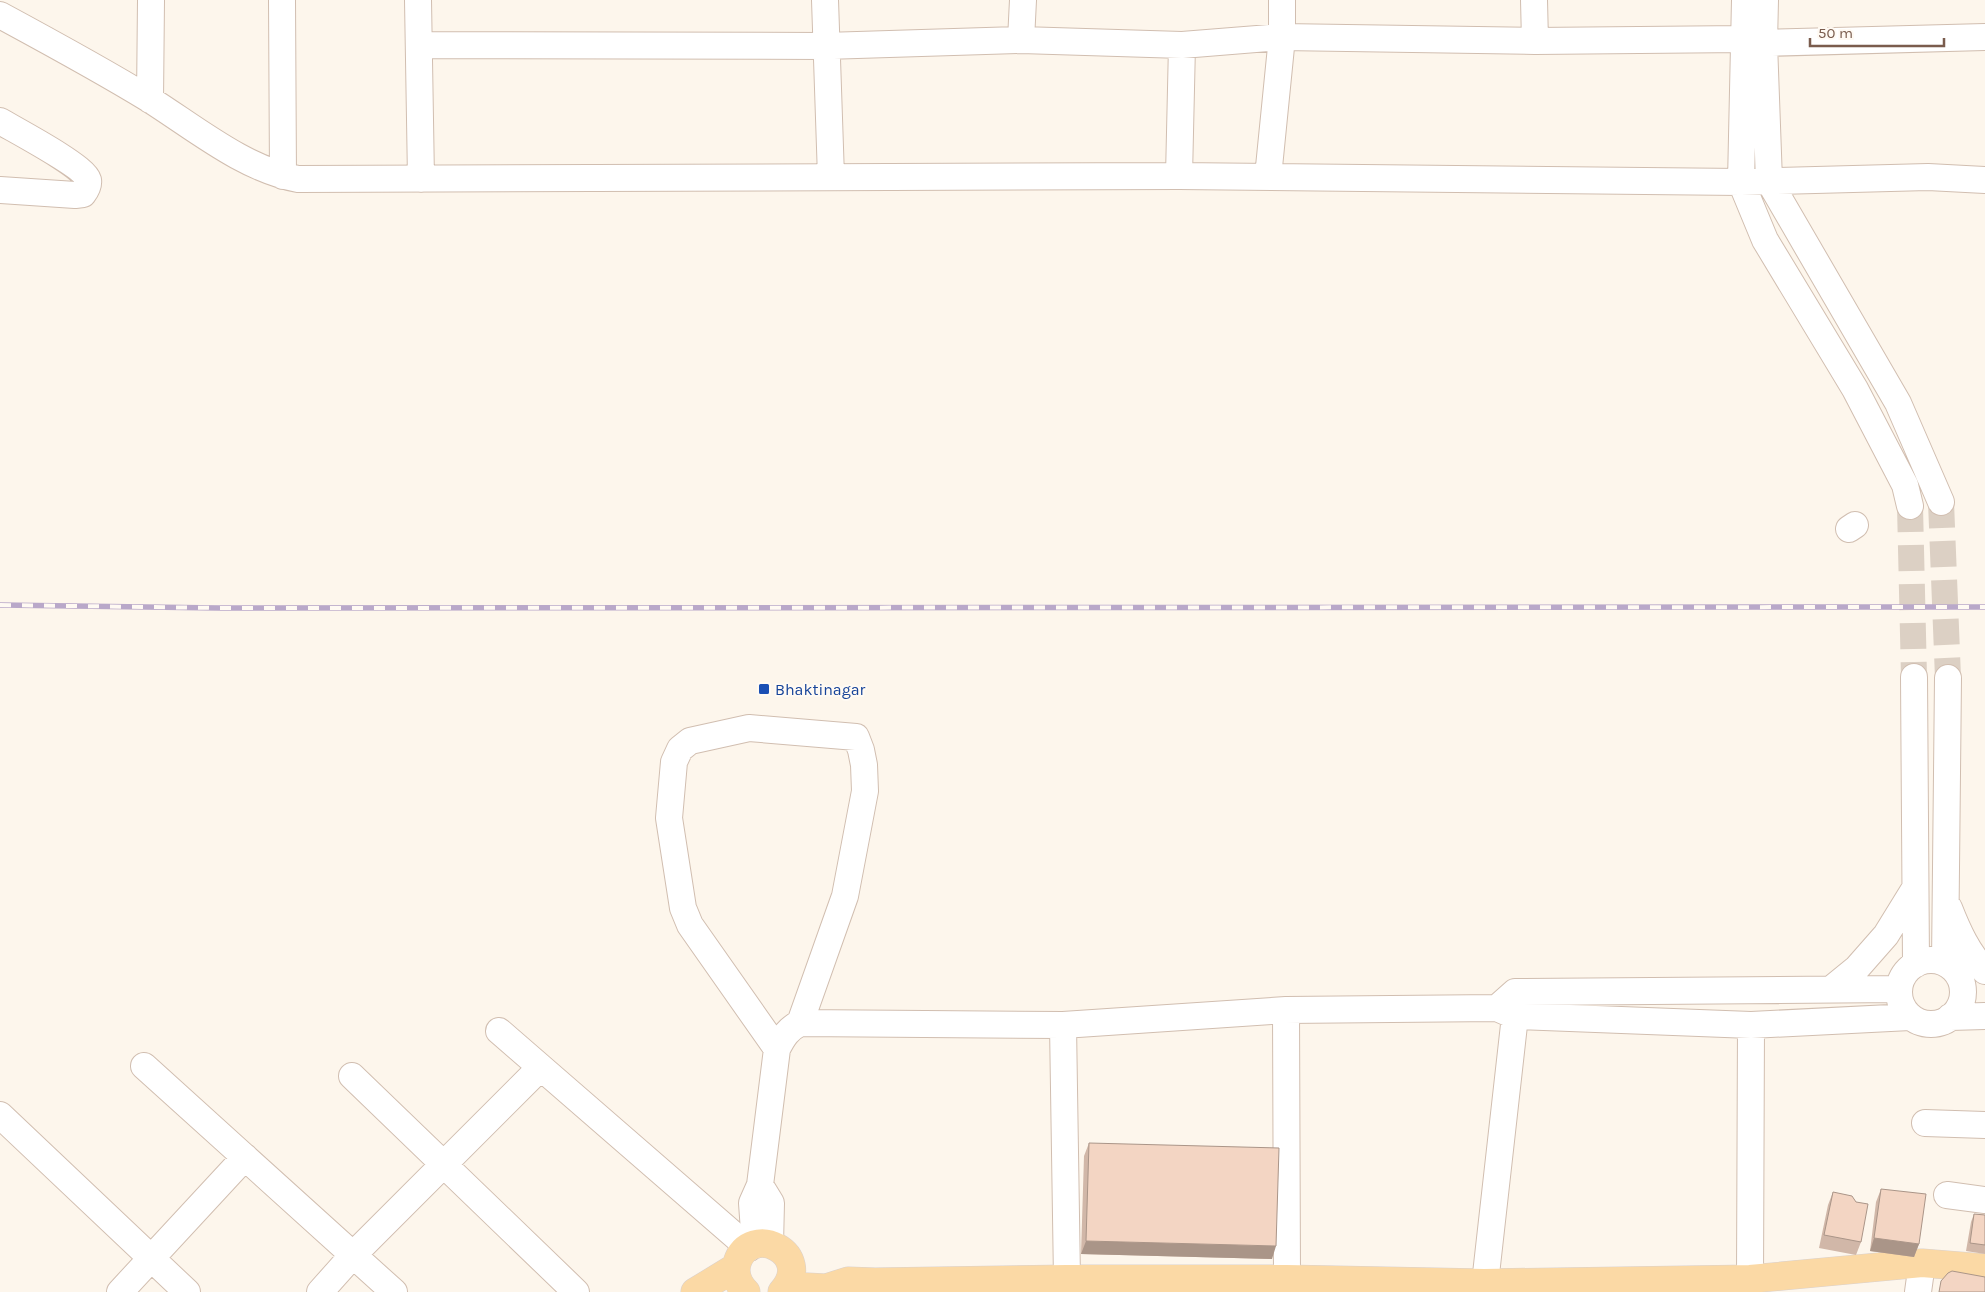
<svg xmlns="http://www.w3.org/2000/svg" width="1985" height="1292" font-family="Karla,sans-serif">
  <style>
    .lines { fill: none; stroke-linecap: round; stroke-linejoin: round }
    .minor-tunnel { stroke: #dcd0c4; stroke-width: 26; stroke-dasharray: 26 13; stroke-linecap: butt }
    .minor-casing { stroke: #d1beb0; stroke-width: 28 }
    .major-casing { stroke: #dad1cd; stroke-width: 29 }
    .minor { stroke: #fff; stroke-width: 26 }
    .major { stroke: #fbd9a5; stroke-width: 28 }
    .rail-casing { stroke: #b9a8c9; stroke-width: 5.5 }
    .rail { stroke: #fffaf3; stroke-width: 4; stroke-dasharray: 11; stroke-linecap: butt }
    .wall { fill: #d1b7a8 }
    .shaded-wall { fill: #aa9588 }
    .building { fill: #f3d5c3; stroke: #aa9588 }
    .transit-dot { fill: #1a4fb4; stroke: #fffaf3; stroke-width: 2 }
    .labels { text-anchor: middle; stroke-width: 4; stroke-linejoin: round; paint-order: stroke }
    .transit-label { font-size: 16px; fill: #164399; stroke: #fffaf3; text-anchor: start }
  </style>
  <rect width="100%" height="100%" fill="#fdf6ec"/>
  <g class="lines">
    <!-- minor-tunnel -->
    <path class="minor-tunnel" d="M1941,502l7,176
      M1910,506l4,171"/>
    <!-- minor casing -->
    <g class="minor-casing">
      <path id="minor" d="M282,0l1,176
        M418,0l3,179
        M825,0l6,177
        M1534,0l1,41
        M1745,0l-4,182 24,58 90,149 50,96 5,21
        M1765,0l-1,43 5,138 129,222 43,99
        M0,15c50,27 100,54 149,84 46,29 95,70 149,80l881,-3 562,6 187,-5 57,3
        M1021,40l2,-40
        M1764,43l221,-6
        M420,45l405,1 196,-6 161,5 100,-8 253,4 208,-2
        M150,100l1,-100
        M0,121c15,9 84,45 88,59 1,5 -2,10 -5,14l-8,1 -75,-5
        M1179,176l3,-131
        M1268,177l14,-140v-37
        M1849,529l6,-4
        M1914,677l2,287
        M1949,908c9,23 19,45 36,63
        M1899 992a32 32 0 1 1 64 0a32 32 0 1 1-64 0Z
        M1945,963l3,-285
        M1830,990l27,-22 29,-33 29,-47
        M1497,1008l18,-16 384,-3
        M1286,1010l1,269
        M1950,1017l35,-1
        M1063,1025l4,254 -1,13
        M499,1031l250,217
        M777,1049l-87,-124 -7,-17 -14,-90 5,-56 6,-13 10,-8 59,-13 107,9 5,13 3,15 1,26 -20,105 -45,127
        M144,1066l250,226
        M352,1076l224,216
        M0,1115l187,177
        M1925,1123l60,2
        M760,1185l11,18 -1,41
        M1947,1195l38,5
        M755,1245l-3,-42 8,-18 17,-136c6,-12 11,-20 23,-26l263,2 223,-15 211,-2 18,8 236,9 159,-8
        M1750,1279l1,-254
        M120,1292l125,-135
        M320,1292l33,-37 187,-187
        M1484,1292l31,-276v-17
        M1918,1292l4,-29"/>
    </g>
    <!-- major casing -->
    <g class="major-casing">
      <path id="major" d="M788,1286l38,2 22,-7 27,1 192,-3h220l197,4 266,-4 172,-16 63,5
        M695,1292l41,-25
        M746,1292c-8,-8 -12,-18 -9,-29 13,-42 79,-9 45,29"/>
    </g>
    <!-- minor -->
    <use href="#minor" class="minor"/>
    <!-- major -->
    <use href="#major" class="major"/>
    <!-- rail casing -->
    <g class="rail-casing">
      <path id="rail" d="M0,605l219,3 1766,-1"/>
    </g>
    <!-- rail -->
    <use href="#rail" class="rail"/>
  </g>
  <!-- wall -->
  <path class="wall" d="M1089,1143l183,116 -191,-5 3,-98z
    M1881,1189l38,55 -5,13 -44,-6 6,-49z
    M1833,1192l28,50 -5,13 -37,-7 9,-43z
    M1974,1214l11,1v39l-19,-3 5,-29z"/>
  <!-- shaded-wall -->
  <path class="shaded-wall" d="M1874,1238l45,6 -5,13 -44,-6z
    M1086,1241l190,5 -4,13 -191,-5z"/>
  <!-- building -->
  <path class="building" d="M1089,1143l190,5 -3,98 -190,-5z
    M1881,1189l45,5 -7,50 -45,-6z
    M1833,1192l19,4 4,6 12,2 -7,38 -37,-7z
    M1974,1214l11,1v30l-15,-2z
    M1952,1271l33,6v15h-46l2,-11 7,-8z"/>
  <!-- markers -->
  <rect class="transit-dot" x="758" y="683" width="12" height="12" rx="2.5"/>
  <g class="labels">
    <!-- transit labels -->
    <g class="transit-label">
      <text x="775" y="695">Bhaktinagar</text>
    </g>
  </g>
  <!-- scale -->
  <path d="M1810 38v8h134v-8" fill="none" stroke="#7a5c4d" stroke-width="2.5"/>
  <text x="1818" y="38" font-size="15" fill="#7a5c4d" stroke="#fffaf3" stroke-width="4" paint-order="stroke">50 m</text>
</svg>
